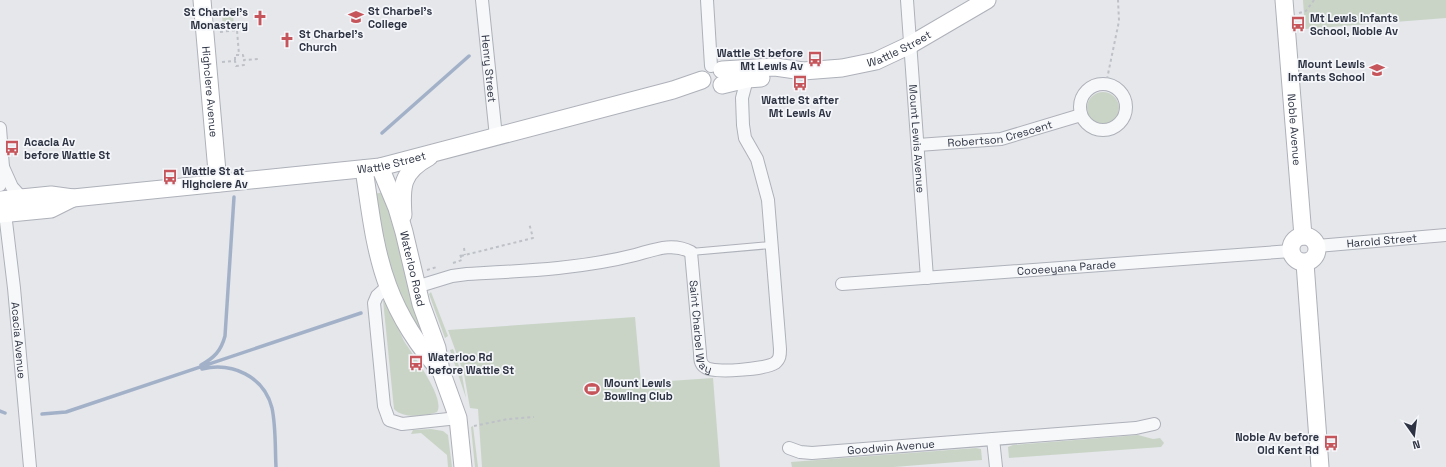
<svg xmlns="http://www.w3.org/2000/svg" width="1446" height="467" font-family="'Space Grotesk',sans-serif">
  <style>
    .green { fill: #c9d4c6 }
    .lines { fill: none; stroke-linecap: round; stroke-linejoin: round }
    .stream { stroke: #a3b1c8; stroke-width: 3.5 }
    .lane-casing { stroke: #aeb1b9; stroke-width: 8 }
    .street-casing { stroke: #aeb1b9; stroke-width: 14 }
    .secondary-casing { stroke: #aeb1b9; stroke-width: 19 }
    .path { stroke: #bec1c7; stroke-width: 2; stroke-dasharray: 3 3; stroke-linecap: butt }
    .lane { stroke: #f7f8fa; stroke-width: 6 }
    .street { stroke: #f7f8fa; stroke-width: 12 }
    .secondary { stroke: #fff; stroke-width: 17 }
    .labels { text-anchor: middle; stroke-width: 3.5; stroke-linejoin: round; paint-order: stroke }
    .poi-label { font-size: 11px; font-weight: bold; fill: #2d3343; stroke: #f4f6f9; text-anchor: start }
    .street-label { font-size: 11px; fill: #2d3343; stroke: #f4f6f9 }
  </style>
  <rect width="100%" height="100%" fill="#e5e7eb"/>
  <!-- green -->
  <path class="green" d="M1303,0h143v18l-141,11z
    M222,13h11l1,15 -11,1z
    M1087 108a16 16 0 1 1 32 0a16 16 0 1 1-32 0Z
    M384,192l42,145 -3,1 -26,-49 -11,-35 -12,-60z
    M431,292l17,44 -3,2 -16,-44z
    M383,300c8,6 16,31 21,41 8,13 42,57 33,71 -11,4 -34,7 -43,-3z
    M635,317l6,66 72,-5 7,89h-238l-4,-58 -8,-1 -6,-34 -16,-44z
    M453,349l9,26 4,23 -16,-48z
    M473,426l5,41h-3l-4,-40z
    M431,429l12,2 5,4 4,32h-4l-1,-12 -26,-22 -10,1 2,-4z
    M1138,435l15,4 7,-1 4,5 -3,4 -152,11 -1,-11 5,-2z
    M976,448l5,1 1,11 -88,7h-102l-1,-5z"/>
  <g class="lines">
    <!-- stream -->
    <path class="stream" d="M382,133l87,-77
      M201,365c13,-7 20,-14 24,-29l9,-139
      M202,369c30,-7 62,7 70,39 4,19 3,40 4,59
      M0,411l5,2
      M42,414l24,-2 295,-99"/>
    <!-- lane casing -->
    <g class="lane-casing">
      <path id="lane" d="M691,252l80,-7"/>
    </g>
    <!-- street casing -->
    <g class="street-casing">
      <g id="street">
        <path id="s1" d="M482,0l14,137"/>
        <path d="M707,0l4,66"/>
        <path id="s2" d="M907,0l20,278"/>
        <circle cx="1103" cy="107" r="23"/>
        <path d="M0,128l3,39 -3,18"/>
        <path id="s3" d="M918,145l83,-6 80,-24"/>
        <path d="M3,167l9,20 10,11"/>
        <path id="s4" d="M5,213l9,75 16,179"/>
        <path id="s5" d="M1317,246l129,-11"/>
        <path id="s6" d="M842,284l449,-33"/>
        <path d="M388,286l-11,10 -3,7 10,103 5,14 13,4 56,-6"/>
        <path id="s7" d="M416,287l36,-11 15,-2c56,-3 113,-5 168,-19 19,-5 37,-13 56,-3l9,101c0,5 0,11 5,14 8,7 61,2 70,-4 5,-4 5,-8 5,-14l-12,-149 -11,-41 -12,-21 -2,-13 -1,-27 5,-19"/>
        <path d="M993,439l3,28"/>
        <path id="s8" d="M789,448l11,4 12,1 324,-25 18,-4"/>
      </g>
    </g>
    <!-- secondary casing -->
    <g class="secondary-casing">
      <g id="secondary">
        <path id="s9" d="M202,0l16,183"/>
        <path id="s10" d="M1284,0l19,236"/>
        <path id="s11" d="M722,70l53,-3 28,4 39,-3 34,-7 34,-16 77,-45"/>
        <path d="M722,85l25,-6 14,-1"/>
        <path id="s12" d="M380,167l17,41 7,24 17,72 16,44 4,23 17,47 5,49"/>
        <path d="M364,169c6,39 10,80 24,117 11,30 31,62 53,85"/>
        <path id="s13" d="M0,200l51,-5 22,3 307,-31 293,-77 29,-10"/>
        <path d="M0,214l51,-5 22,-11"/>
        <path d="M403,215c-2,-28 -2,-43 26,-58"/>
        <circle cx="1304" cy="249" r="13"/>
        <path d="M1305,263l15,204"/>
      </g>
    </g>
    <!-- path -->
    <path class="path" d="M218,10l15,-1
      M1299,13l7,-2 8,-11
      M220,32l17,-2 2,25
      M235,60v-5h8l1,5
      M222,62l13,-1 1,5 8,-1v-5l14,-1
      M1109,85l-2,-6 12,-58 -1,-21
      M464,248l1,7
      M461,256l72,-18 -4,-15
      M453,263l9,-3 -2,-6
      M427,270l10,-3
      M474,426l34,-7 26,-2"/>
    <!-- lane -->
    <use href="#lane" class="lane"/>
    <!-- street -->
    <use href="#street" class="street"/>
    <!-- secondary -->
    <use href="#secondary" class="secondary"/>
  </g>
  <!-- icons -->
  <defs>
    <g id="school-bare" transform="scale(1.2)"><path d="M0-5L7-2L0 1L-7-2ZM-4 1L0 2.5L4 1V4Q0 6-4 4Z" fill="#c5555a" stroke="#f4f6f9" stroke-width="2.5" paint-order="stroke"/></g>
    <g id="church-bare" transform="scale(1.2)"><path d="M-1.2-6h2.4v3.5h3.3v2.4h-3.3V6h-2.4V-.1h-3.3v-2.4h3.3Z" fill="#c5555a" stroke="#f4f6f9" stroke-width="2.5" paint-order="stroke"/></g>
    <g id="bus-bare" transform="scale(1.2)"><path d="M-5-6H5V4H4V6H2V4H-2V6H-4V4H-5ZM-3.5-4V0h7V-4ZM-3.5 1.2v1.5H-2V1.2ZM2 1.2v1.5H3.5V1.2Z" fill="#c5555a" stroke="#f4f6f9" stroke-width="2.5" paint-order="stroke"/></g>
    <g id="stadium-bare" transform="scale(1.2)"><path d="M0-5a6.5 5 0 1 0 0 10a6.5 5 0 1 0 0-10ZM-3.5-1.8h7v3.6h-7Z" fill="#c5555a" stroke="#f4f6f9" stroke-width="2.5" paint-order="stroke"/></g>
  </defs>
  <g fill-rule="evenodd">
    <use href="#school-bare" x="356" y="17"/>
    <use href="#church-bare" x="260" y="18"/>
    <use href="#bus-bare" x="1298" y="24"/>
    <use href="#church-bare" x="287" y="40"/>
    <use href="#bus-bare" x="815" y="59"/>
    <use href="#school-bare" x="1377" y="70"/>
    <use href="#bus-bare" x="800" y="83"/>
    <use href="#bus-bare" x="12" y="148"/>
    <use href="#bus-bare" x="170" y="177"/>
    <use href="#bus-bare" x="416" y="363"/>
    <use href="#stadium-bare" x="592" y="389"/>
    <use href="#bus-bare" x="1331" y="443"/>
  </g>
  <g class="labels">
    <!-- poi labels -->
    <g class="poi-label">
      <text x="368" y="15">St Charbel's<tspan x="368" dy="13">College</tspan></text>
      <text x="248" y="16" text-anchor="end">St Charbel's<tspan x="248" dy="13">Monastery</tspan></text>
      <text x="1310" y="22">Mt Lewis Infants<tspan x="1310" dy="13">School, Noble Av</tspan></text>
      <text x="299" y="38">St Charbel's<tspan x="299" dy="13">Church</tspan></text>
      <text x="803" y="57" text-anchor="end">Wattle St before<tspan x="803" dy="13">Mt Lewis Av</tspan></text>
      <text x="1365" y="68" text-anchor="end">Mount Lewis<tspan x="1365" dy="13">Infants School</tspan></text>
      <text x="800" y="104" text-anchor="middle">Wattle St after<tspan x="800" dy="13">Mt Lewis Av</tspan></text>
      <text x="24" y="146">Acacia Av<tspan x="24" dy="13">before Wattle St</tspan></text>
      <text x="182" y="175">Wattle St at<tspan x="182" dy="13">Highclere Av</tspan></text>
      <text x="428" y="361">Waterloo Rd<tspan x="428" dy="13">before Wattle St</tspan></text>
      <text x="604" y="387">Mount Lewis<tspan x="604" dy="13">Bowling Club</tspan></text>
      <text x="1319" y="441" text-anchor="end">Noble Av before<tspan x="1319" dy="13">Old Kent Rd</tspan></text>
    </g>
    <!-- street labels -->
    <g class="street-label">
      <text dy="4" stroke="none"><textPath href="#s11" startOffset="181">Wattle Street</textPath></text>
      <text dy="4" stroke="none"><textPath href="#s1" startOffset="69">Henry Street</textPath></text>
      <text dy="4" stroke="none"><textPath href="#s9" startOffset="92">Highclere Avenue</textPath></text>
      <text dy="4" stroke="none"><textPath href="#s10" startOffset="130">Noble Avenue</textPath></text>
      <text dy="4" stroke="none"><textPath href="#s3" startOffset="83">Robertson Crescent</textPath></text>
      <text dy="4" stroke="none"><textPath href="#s2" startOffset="139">Mount Lewis Avenue</textPath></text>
      <text dy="4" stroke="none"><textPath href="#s13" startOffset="394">Wattle Street</textPath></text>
      <text dy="4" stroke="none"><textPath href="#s5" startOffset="65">Harold Street</textPath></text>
      <text dy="4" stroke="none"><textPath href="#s12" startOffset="107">Waterloo Road</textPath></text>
      <text dy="4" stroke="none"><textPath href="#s6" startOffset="225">Cooeeyana Parade</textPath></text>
      <text dy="4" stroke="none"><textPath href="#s7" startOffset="356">Saint Charbel Way</textPath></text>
      <text dy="4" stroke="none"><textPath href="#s4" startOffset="128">Acacia Avenue</textPath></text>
      <text dy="4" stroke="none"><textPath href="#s8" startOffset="103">Goodwin Avenue</textPath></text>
    </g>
  </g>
  <!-- north arrow -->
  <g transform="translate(1414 435) rotate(166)" stroke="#f4f6f9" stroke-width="3" paint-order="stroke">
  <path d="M0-3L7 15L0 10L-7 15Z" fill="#2d3343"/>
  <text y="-6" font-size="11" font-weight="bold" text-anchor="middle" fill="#2d3343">N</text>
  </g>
</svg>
